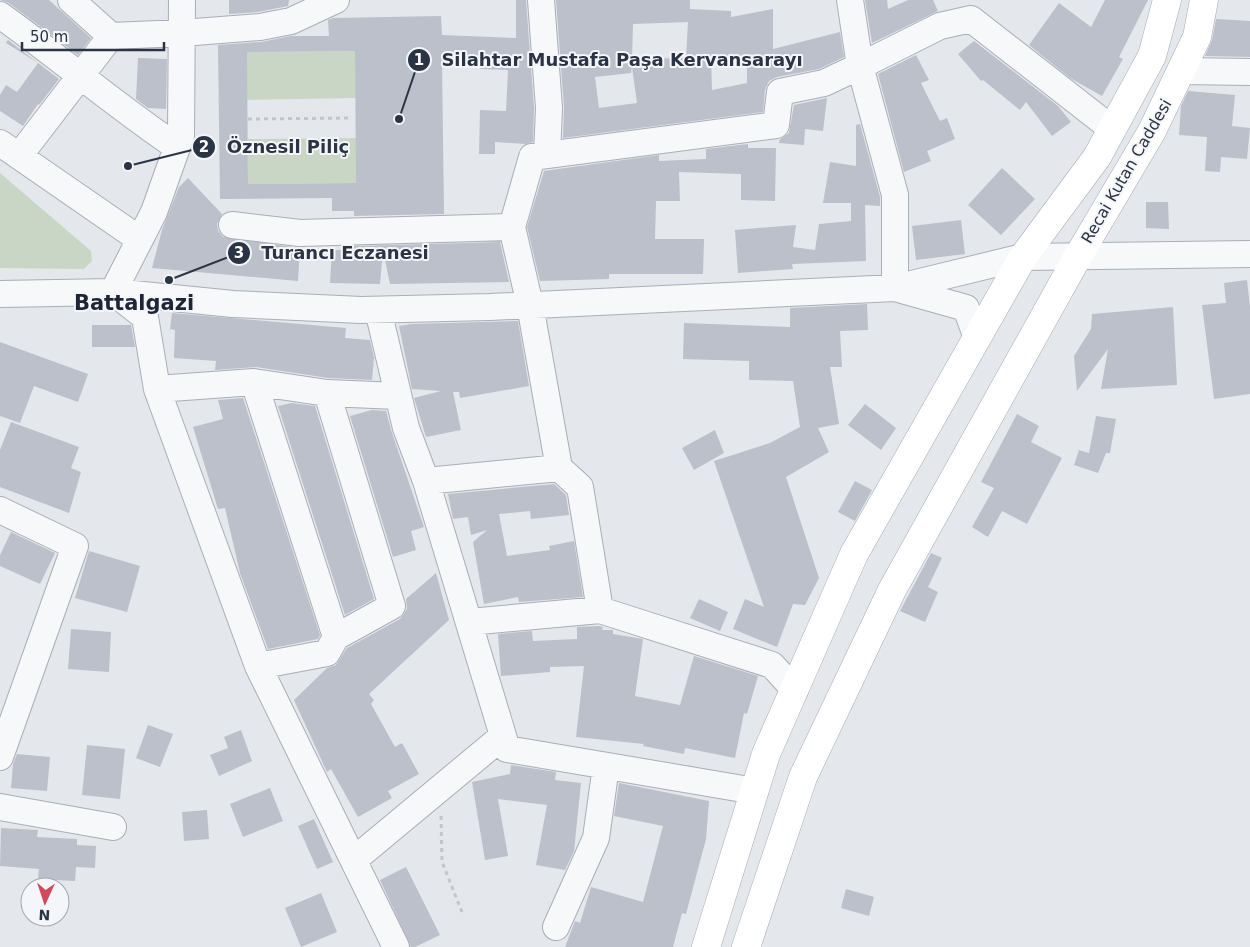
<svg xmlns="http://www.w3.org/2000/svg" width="1250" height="947" font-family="'DejaVu Sans',sans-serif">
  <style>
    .green { fill: #c9d6c5 }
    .building { fill: #bbc0ca; fill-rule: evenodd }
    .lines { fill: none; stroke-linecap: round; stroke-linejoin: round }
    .minor-casing { stroke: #a9aeb7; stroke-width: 28 }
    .major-casing { stroke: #a3abb8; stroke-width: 29 }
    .path { stroke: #c2c5cb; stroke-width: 3; stroke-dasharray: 4 4; stroke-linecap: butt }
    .minor { stroke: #f7f8fa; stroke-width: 26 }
    .major { stroke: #fff; stroke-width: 28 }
    .labels { text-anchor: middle; stroke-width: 4; stroke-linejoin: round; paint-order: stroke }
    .street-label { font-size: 16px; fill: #2b3445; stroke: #f4f6f9 }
    .district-label { font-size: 21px; font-weight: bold; fill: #1d2536; stroke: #f4f6f9 }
    .leader { fill: none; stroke: #2b3445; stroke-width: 2 }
    .callout-dot { fill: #2b3445; stroke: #f4f6f9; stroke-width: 2 }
    .mark-label { font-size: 15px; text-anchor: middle; font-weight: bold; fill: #fff }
    .callout-label { font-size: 18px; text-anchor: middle; font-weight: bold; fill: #2b3445; stroke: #f4f6f9; stroke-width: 4; stroke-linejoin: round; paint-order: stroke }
  </style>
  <rect width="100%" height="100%" fill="#e4e7ec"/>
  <!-- green -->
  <path class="green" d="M355,51l1,47 -109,2v-48z
    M356,138v45l-108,1v-45z
    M0,173l91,78 1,10 -8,8 -84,-1z"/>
  <!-- building -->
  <path class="building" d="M0,0h49l42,38 -13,17 -69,-52z
    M229,0h60l-1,6 -30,6 -29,2z
    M516,0h10l8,108 -1,34 -7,2 -31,-2v12h-16l1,-44 26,1 2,-41 -28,-1v-6l-38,-1 2,152 -90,2v-5h-22v-13l-112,1 -2,-154 43,-3 30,-6h38l-1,-16 5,-2 108,-2 1,19 74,3zM355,51l1,132 -108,1 -1,-132z
    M556,0h134v9l41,2v6l42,-8v40l67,-17 4,25 -25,12 -42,8 -8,4 -4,9 -2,22 -200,26 1,-31zM688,22l-2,36 -54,1 1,-35zM747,56v27l-35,7 -1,-32zM632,67l5,36 -38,5 -4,-31 36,-4z
    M865,0h22l1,9 20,-9h25l5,11 -66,32z
    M1105,0h43l-29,57 4,2 -21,37 -32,-18 -41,-33 30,-42 32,24z
    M1216,19l34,2v36l-45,-1 7,-16z
    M8,40l51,39 -20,26 -1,-1 -15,22 -23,-15v-16l6,-10 11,7 21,-29 -32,-20z
    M974,41l84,65 13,16 -19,14 -26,-34 -6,8 -37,-30 -2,1 -23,-27z
    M916,55l13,25 -8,3 19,38 7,-3 8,21 -28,12 4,10 -27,11 -26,-98z
    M138,58l29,1 -1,50 -18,-1 -12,-9z
    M1188,91l47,4 -3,31 18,2 -3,31 -26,-2 -1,15 -15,-1 2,-34 -28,-2 2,-29z
    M827,98l-4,33 -18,-2 -1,16 -25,-2 1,-4 9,-6 5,-28z
    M860,124l20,73v9l-15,-1 1,56 -74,3 1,5 -55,4 -3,-43 61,-5 -3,22 22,3 4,-26 32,-3v-18h-28l7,-41 26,4v-41z
    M748,144v4h28l-1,53 -34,-1v-26l-62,-2 1,29h-24l-1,38h49l-1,35h-94v5l-69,2 -13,-54 17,-56 115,-16v6l47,-2v-10z
    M1002,168l33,31 -34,36 -33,-30z
    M188,178l34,36 -5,10 1,7 5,6 77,11 -2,33 -146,-13 10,-38 17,-43z
    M1146,202h22l1,27 -23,-1z
    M961,220l4,34 -49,6 -4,-34z
    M500,242l9,40 -119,2 -7,-34 -3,34 -50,-1 2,-33h22v-4z
    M1247,280l3,27v87l-36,5 -12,-94 24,-2 -2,-20z
    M867,304l1,26 -28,1 2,36h-12l9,57 -21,4 11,24 -43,25 33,101 -14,27 -12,-1 -16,43 -44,-18 12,-30 19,8 -50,-146 56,-18 30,-16 -7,-46 -44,-1v-19l-66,-2 1,-36 106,4v-19z
    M1173,307l4,78 -76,4 7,-40 -31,42 -3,-35 17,-27 1,-15z
    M172,313l174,15 -1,10 25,2 4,18 -2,22 -44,-2 -72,-11 -41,3 1,-9 -42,-3 1,-28 -5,-1z
    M518,321l11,65 -69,12 -1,-6h-6l8,38 -35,7 -12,-39 27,-7 -29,-2 -13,-63 12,-2z
    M92,325h39l4,22h-43z
    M0,342l88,32 -10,28 -44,-16 -14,37 -20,-7z
    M243,398l77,237 -2,4 -50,10 -28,-76 -15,-65 -7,1 -25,-82 30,-8 -5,-19z
    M291,403l24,3 59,193 -29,16 -67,-209z
    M865,404l31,24 -15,22 -33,-25z
    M372,410l14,1 6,22 32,94 -13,4 5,19 -23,7 -43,-141z
    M1017,414l22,12 -8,16 31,16 -35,66 -25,-13 -14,26 -16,-10 22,-39 -13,-6z
    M1096,416l20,3 -6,34h-4l-8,20 -24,-8 5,-15 10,3z
    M11,422l68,25 -8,21 10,4 -12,41 -69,-26v-37z
    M715,430l9,23 -30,17 -12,-22z
    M855,481l17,9 -17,31 -17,-9z
    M554,484l12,11 3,20 -38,4 -1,-8 -31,3 8,42 43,-6 -1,-4 25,-5 9,56 -64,5 -1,-5 -34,7 -11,-62 14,-12 -16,5 -3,-18 -15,2 -5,-25z
    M11,532l44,21 -15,31 -40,-18v-11z
    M89,551l51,15 -13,46 -52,-14z
    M931,553l11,5 -14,29 10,5 -13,30 -25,-11z
    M436,573l13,47 -80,74 5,6 -3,4 24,43 7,-4 17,31 -31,17 4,7 -34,19 -27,-48 -4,3 -33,-72 33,-32 9,-3 11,-17 53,-29 7,-10 -1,-10z
    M699,599l29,13 -8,19 -30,-13z
    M599,626l4,1 -1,3h11v4l30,5 -8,57 45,9 14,-49 64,20 -11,38 -3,-1 -9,45 -50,-10 -1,6 -41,-8 1,-2 -68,-7 8,-71 -34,1v5l-49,4 -3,-42 34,-3 1,10 44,-2v-12z
    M71,629l40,3 -2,40 -41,-3z
    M148,725l25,9 -13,33 -24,-9z
    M241,730l11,31 -33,15 -9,-21 18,-7 -4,-11z
    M87,745l38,4 -5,50 -38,-4z
    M17,754l33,3 -3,34 -36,-3 2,-24z
    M511,765l45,7 -1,8 26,3 -7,68 -9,19 -29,-5 11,-60 -49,-6 10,57 -23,4 -13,-78 38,-8z
    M619,783l90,18 -3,38 -20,75 -4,-1 -9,34h-108l10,-26 5,2 11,-36 52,15 20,-76 -49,-10z
    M270,788l13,33 -40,16 -13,-33z
    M207,810l2,29 -25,2 -2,-29z
    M314,819l19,43 -16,7 -19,-43z
    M1,828l37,2 -1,7 40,2v6l19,1 -1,22 -19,-1 -1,14 -37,-2 1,-10 -39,-3z
    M406,867l34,68 -25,12h-4l-31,-67z
    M846,889l28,8 -5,19 -28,-8z
    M321,893l16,39 -36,15 -16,-39z"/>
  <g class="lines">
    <!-- minor casing -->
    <g class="minor-casing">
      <path id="minor" d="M71,0l40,36
        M182,0l-1,136 -27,76 -41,80 32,25 12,72 101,277 138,281
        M541,0l8,108 -2,47 229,-30 4,-33 44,-9 36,-17 35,129v93l71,20 11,30
        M850,0l10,66 80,-40 31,-7 141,110
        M0,15c60,43 116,91 177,132
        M1181,71l69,1
        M0,143l139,96
        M19,156l92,-120 71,-3 78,-6 31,-6 45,-21
        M232,225l68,8 212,-6
        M0,294l113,-2 120,12 128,6 129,-3 405,-19 128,-31 227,-3
        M378,310l28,118 20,53 81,268 248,42
        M254,382l73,11
        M157,389l97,-7 82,255 56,-31 -65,-213 71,3
        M559,468l21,19 20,123
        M426,481l133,-13 -29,-163 -18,-78 20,-70 15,-2
        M0,510l75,36 -75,211
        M469,622l131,-12 172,55 23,25
        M258,666l69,-13 9,-16
        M0,807l113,20
        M355,859l148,-123
        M556,927l40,-89 10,-72"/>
    </g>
    <!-- major casing -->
    <g class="major-casing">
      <path id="major" d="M706,947l60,-193 88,-200 169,-297 74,-100 55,-101 15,-56
        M746,947l57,-170 89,-187 185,-332 75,-127 45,-94 7,-37"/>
    </g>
    <!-- path -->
    <path class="path" d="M248,119l104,-1
      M441,816l1,46 20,50"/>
    <!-- minor -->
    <use href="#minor" class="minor"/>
    <!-- major -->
    <use href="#major" class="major"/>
  </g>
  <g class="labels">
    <!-- street labels -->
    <g class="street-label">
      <text transform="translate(1126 171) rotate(-60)" y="6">Recai Kutan Caddesi</text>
    </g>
    <!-- district labels -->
    <g class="district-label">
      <text x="134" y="310">Battalgazi</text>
    </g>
  </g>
  <!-- callouts -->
  <path class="leader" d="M399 119L419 60M128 166L204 147M169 280L239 253"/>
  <g class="callout-dot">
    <circle cx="399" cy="119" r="5"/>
    <circle cx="128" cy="166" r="5"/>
    <circle cx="169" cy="280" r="5"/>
    <circle cx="419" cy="60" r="12"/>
    <circle cx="204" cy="147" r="12"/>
    <circle cx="239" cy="253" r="12"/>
  </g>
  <g class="mark-label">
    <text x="419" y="65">1</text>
    <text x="204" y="152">2</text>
    <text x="239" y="258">3</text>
  </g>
  <g class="callout-label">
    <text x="622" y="66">Silahtar Mustafa Paşa Kervansarayı</text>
    <text x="288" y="153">Öznesil Piliç</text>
    <text x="345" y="259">Turancı Eczanesi</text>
  </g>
  <!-- north arrow -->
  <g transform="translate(45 902) rotate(183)"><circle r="24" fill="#f4f6f9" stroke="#a4a8b1"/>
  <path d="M0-4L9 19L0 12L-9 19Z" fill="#d1495b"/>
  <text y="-8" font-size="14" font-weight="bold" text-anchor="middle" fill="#2b3445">N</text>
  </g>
  <!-- scale -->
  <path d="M22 42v8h142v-8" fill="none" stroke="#2b3445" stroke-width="2.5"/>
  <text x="30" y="42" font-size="15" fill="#2b3445" stroke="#f4f6f9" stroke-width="4" paint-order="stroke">50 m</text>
</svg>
